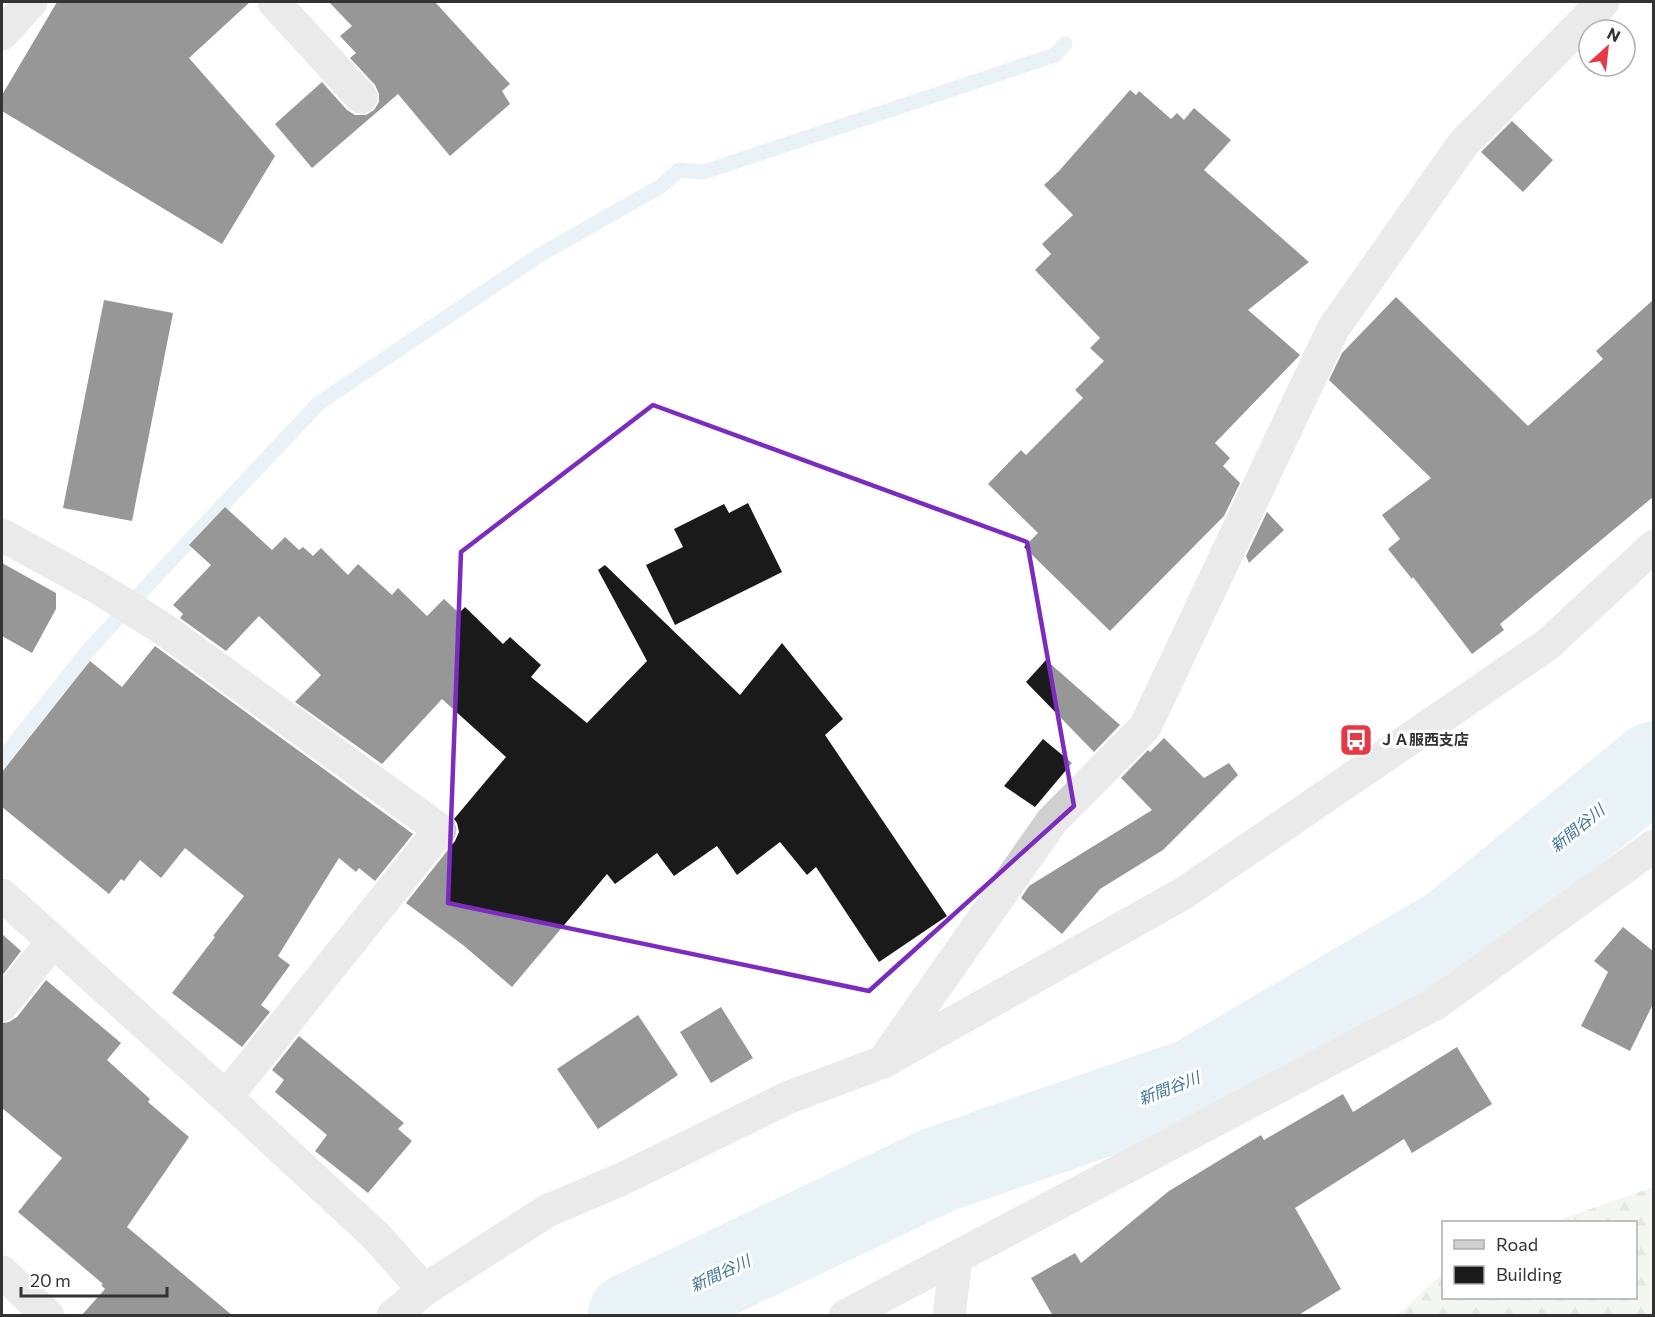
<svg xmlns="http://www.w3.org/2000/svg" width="1655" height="1317" font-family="Commissioner,'Noto Sans JP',sans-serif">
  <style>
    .forest { fill: url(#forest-firs) }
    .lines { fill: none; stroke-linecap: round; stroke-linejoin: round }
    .stream { stroke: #cfe2ee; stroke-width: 15 }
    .river { stroke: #cfe2ee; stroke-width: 87 }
    .building { fill: #1a1a1a }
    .minor { stroke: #d0d0d0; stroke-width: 33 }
    .marked { fill: none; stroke: #7b2cbf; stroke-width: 4.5; stroke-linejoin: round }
    .labels { text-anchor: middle; stroke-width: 6; stroke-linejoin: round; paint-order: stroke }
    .poi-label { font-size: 15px; font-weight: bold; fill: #333; stroke: #fff; text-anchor: start }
    .water-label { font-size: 16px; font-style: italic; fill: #3f7597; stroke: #fff }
  </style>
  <defs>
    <pattern id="forest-firs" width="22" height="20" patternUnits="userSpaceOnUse" patternTransform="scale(1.5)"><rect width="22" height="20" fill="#e6ecdf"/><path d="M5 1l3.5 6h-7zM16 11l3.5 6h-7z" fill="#c6cbc0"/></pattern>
  </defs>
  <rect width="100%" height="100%" fill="#fff"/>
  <!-- forest -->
  <path class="forest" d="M1653,1187v128h-256l46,-42 1,25h192v-76h-83z"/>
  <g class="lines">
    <!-- stream -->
    <path class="stream" d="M2,759l86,-108 70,-77 161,-171 219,-147 123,-70 18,-16 25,2 351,-117 10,-11"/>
    <!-- river -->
    <path class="river" d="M631,1316l307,-146 257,-89 257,-151 202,-165"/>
  </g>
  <!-- building -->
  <path class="building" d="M57,2h193l-61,56 86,98 -53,88 -220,-133v-16z
    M329,2h106l75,82 -8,7 8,13 -60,52 -52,-62 -86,74 -37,-44 47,-42 25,28 8,5h11l8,-5 5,-8v-8l-4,-9 -25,-27 6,-5 -16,-17 12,-10z
    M1130,90l6,5 3,-4 32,28 6,-6 7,7 10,-12 37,32 -27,30 105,92 -61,48 52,45 -85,88 15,15 -7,8 17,17 -16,33 -114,115 -86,-84 14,-14 -50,-49 33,-34 5,5 57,-57 -8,-8 29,-29 -14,-13 10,-10 -65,-68 16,-16 -9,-10 31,-29 -29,-30 15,-14z
    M1512,121l41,39 -30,32 -42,-40z
    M1396,297l132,129 75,-67 -7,-8 57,-51v197l-153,127 4,6 -32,24 -59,-77 -1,2 -24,-30 12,-10 -18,-24 49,-37 -102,-98 13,-27z
    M104,300l69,13 -41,208 -69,-13z
    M748,503l34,69 -107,53 -29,-60 37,-18 -9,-18 50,-25 5,9z
    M225,507l47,43 13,-13 14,13 4,-3 10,9 8,-8 27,27 10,-11 34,31 6,-7 29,28 17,-17 15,14 6,-6 38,37 7,-7 31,28 -10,12 56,46 60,-62 -49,-91 7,-5 135,130 42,-52 61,76 -18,16 122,181 -68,46 -63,-95 -9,8 -27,-33 -43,33 -20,-29 -43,30 -17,-23 -42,31 -8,-10 -95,113 -49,-42 -57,-42 49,-62 4,-9 -2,-9 -3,-4 52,-62 -64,-58 -60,65 -87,-62 26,-27 -62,-59 -33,35 -46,-33 3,-4 -10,-9 38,-40 -22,-20z
    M1267,512l17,18 -35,33 -3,-7z
    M2,563l54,30v16l-24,44 -30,-17z
    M155,646l258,188 -38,47 -16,-13 -3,4 -17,-14 -61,98 12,9 -29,40 9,7 -28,35 -70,-54 43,-56 -2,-1 31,-40 -59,-48 -24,30 -21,-18 -16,21 -3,-2 -12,15 -107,-87v-35l88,-111 32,26z
    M1046,660l74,65 -26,27 -68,-70z
    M1164,738l40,40 25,-15 9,12 -75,75 -63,39 -38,45 -41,-36 8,-12 123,-76 -31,-32 27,-28 2,2z
    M1043,739l29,24 -37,44 -31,-21z
    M1623,927l30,24v53l-23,47 -49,-25 27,-54 -14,-11z
    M2,934l19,17 -19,25z
    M46,980l75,63 -14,17 43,39 -2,3 41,35 -62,90 106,89h-152l24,-27 -4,-4 2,-1 -85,-72 44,-54 -60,-50v-85l7,-1 8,-5z
    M721,1007l32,51 -42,25 -31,-51z
    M638,1015l40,60 -80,54 -41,-60z
    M299,1036l105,87 -6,6 14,12 -44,52 -53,-42 12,-16 -52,-43 9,-12 -12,-10z
    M1457,1047l35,57 -80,49 -8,-14 -109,69 46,81 -44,27h-244l-22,-38 44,-25 6,10 88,-72 92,-56 3,5 79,-46 10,18z"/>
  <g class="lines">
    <!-- minor -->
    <path class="minor" d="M274,2l87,95
      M2,34l29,-32
      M2,535l93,51 67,42 278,202 -214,267 150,139 48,54
      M2,895l224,202
      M2,1005l51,-64
      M887,1056l165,-235 93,-94 188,-398 130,-185 140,-142
      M2,1272l46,44
      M393,1316l31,-26 123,-79 75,-32 165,-81 96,-36 301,-169 363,-248 107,-99
      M845,1316l590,-312 219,-158
      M949,1316l7,-59"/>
  </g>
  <!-- marked area -->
  <path d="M0 0H1655V1317H0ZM653,405l374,137 47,264 -205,185 -421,-88 13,-351z" fill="#fff" fill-opacity=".55" fill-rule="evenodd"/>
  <path class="marked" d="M653,405l374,137 47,264 -205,185 -421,-88 13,-351z"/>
  <!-- icons -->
  <defs>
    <g id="bus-square" transform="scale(1.725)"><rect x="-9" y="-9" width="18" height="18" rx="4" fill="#e63946" stroke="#fff"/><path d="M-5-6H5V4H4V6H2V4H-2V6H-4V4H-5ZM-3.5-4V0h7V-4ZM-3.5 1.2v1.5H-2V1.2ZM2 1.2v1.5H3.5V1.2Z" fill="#fff"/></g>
  </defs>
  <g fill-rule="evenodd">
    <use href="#bus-square" x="1356" y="740"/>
  </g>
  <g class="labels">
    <!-- poi labels -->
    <g class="poi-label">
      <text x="1379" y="745">ＪＡ服西支店</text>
    </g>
    <!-- water labels -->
    <g class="water-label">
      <text transform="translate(1577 828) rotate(-39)" y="6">新間谷川</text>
      <text transform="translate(1169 1088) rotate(-21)" y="6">新間谷川</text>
      <text transform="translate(720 1273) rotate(-25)" y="6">新間谷川</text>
    </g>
  </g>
  <!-- border -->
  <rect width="1655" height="1317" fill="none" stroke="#333333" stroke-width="6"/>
  <!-- legend -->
  <rect x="1442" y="1221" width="195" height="78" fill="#ffffff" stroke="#adadad" stroke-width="1.5"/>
  <rect x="1454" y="1240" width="30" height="9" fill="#d0d0d0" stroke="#adadad" stroke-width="1.5"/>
  <text x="1496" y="1251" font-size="18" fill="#333333">Road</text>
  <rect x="1454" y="1266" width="30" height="18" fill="#1a1a1a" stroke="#adadad" stroke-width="1.5"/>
  <text x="1496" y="1281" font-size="18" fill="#333333">Building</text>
  <!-- north arrow -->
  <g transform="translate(1607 48) rotate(27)"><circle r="28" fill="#ffffff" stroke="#adadad" stroke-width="1.5"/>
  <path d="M0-4.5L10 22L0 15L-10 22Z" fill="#e63946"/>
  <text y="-9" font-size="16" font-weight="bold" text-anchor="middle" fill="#333333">N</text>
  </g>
  <!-- scale -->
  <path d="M21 1287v9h146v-9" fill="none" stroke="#333333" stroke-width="3"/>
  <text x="30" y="1287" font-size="18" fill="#333333" stroke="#ffffff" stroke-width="4.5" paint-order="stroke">20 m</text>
</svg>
